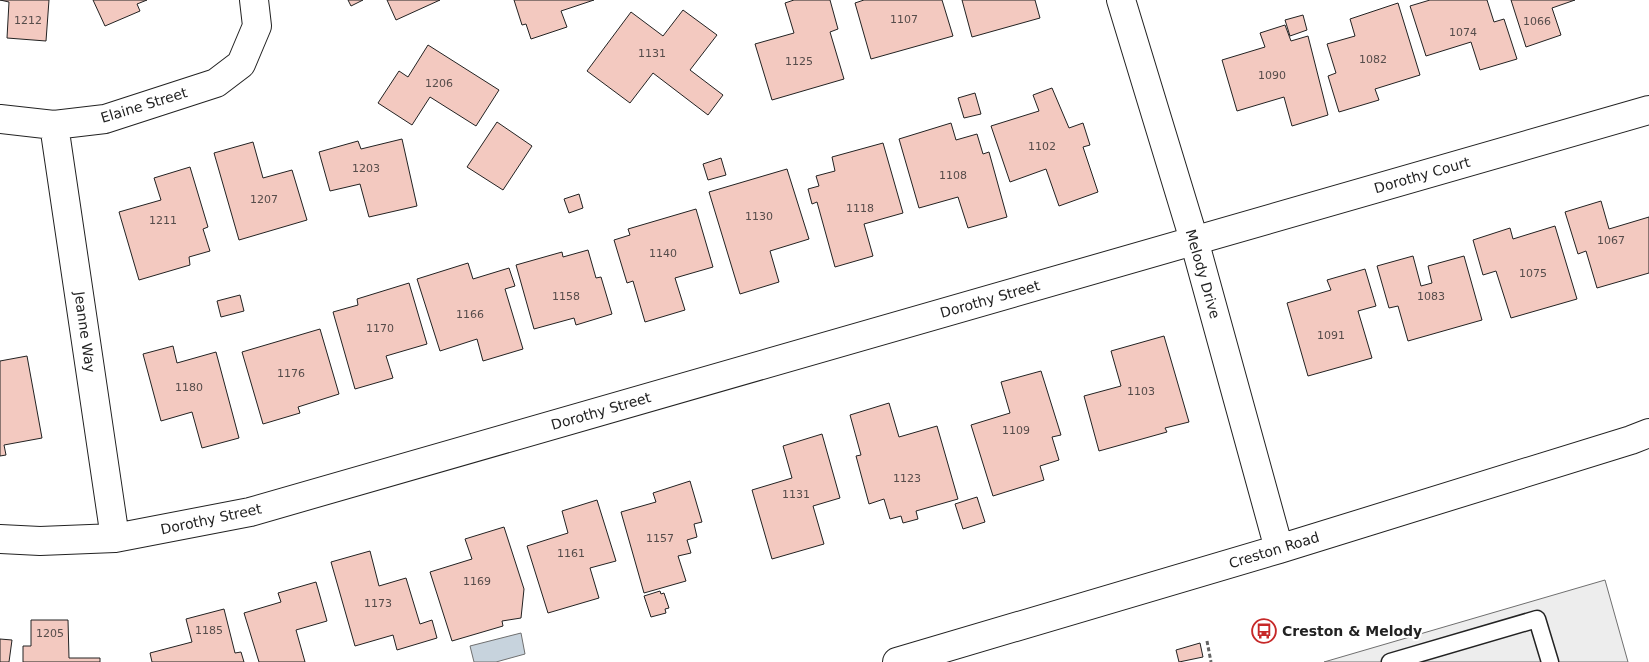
<svg xmlns="http://www.w3.org/2000/svg" width="1649" height="662" font-family="'DejaVu Sans',sans-serif">
  <style>
    .parking { fill: #ededed; stroke: #6f6f6f }
    .water { fill: #c7d3dd; stroke: #6f6f6f }
    .building { fill: #f3c9c0; stroke: #222 }
    .lines { fill: none; stroke-linecap: round; stroke-linejoin: round }
    .lane-casing { stroke: #222; stroke-width: 19 }
    .street-casing { stroke: #222; stroke-width: 30 }
    .secondary-casing { stroke: #222; stroke-width: 30 }
    .path { stroke: #646464; stroke-width: 3; stroke-dasharray: 4 2.5; stroke-linecap: butt }
    .lane { stroke: #fff; stroke-width: 16 }
    .street { stroke: #fff; stroke-width: 28 }
    .secondary { stroke: #fff; stroke-width: 28 }
    .labels { text-anchor: middle; stroke-width: 4; stroke-linejoin: round; paint-order: stroke }
    .number-label { font-size: 11px; fill: #564c4a }
    .street-label { font-size: 14px; fill: #222; stroke: #fff }
    .poi-label { font-size: 14px; font-weight: bold; fill: #222; stroke: #fff; text-anchor: start }
  </style>
  <rect width="100%" height="100%" fill="#fff"/>
  <!-- parking -->
  <path class="parking" d="M1605,580l23,82h-304z"/>
  <!-- water -->
  <path class="water" d="M521,633l4,21 -29,8h-22l-4,-16z"/>
  <!-- building -->
  <path class="building" d="M0,0h49l-3,41 -39,-3 2,-36z
    M93,0h54l-10,4 3,7 -35,15z
    M348,0h15l-12,6z
    M387,0h53l-44,20z
    M514,0h80l-33,11 6,16 -36,12 -5,-15 -4,1z
    M794,0h36l8,29 -8,3 14,47 -72,21 -17,-56 39,-11 -9,-30z
    M864,0h78l11,36 -82,23 -16,-56z
    M962,0h73l5,18 -68,19z
    M1430,0h57l7,22 10,-3 13,40 -37,11 -9,-28 -45,14 -16,-50z
    M1511,0h64l-23,8 9,27 -35,12z
    M1398,3l22,72 -45,14 4,11 -40,12 -11,-36 8,-3 -9,-29 28,-8 -5,-17z
    M683,10l34,25 -27,35 33,25 -15,20 -55,-42 -23,30 -43,-32 44,-59 32,24z
    M1303,15l4,15 -17,6 -5,-16z
    M1285,25l6,16 17,-5 20,79 -36,11 -8,-29 -47,14 -15,-51 43,-13 -5,-14z
    M428,45l71,45 -23,36 -46,-29 -18,28 -34,-22 21,-32 9,6z
    M1052,88l17,40 14,-5 7,22 -7,2 15,45 -39,14 -13,-37 -36,13 -19,-56 48,-15 -6,-16z
    M975,93l6,21 -17,4 -6,-20z
    M497,122l35,24 -29,44 -36,-23z
    M951,123l5,17 21,-6 6,20 6,-2 18,65 -39,11 -10,-31 -39,11 -20,-69z
    M402,139l15,67 -48,11 -9,-33 -30,7 -11,-39 39,-11 3,8z
    M253,142l10,36 29,-8 15,50 -68,20 -25,-87z
    M883,143l20,70 -39,11 9,32 -38,11 -18,-65 -5,2 -4,-15 11,-3 -3,-10 19,-5 -3,-14z
    M721,158l5,17 -18,5 -5,-16z
    M190,167l18,60 -5,2 7,22 -21,6 1,8 -51,15 -20,-68 42,-12 -7,-22z
    M787,169l22,70 -39,12 9,31 -39,12 -31,-102z
    M579,194l4,14 -14,5 -5,-14z
    M1601,201l8,28 40,-12v56l-52,15 -11,-37 -8,3 -13,-42z
    M696,209l17,58 -38,11 10,32 -40,12 -12,-41 -6,2 -13,-43 16,-5 -2,-6z
    M1555,226l22,73 -66,19 -15,-47 -13,4 -10,-35 37,-12 3,11z
    M588,250l8,28 5,-1 11,37 -36,11 -2,-7 -40,11 -18,-64 46,-13 1,5z
    M1413,256l8,30 11,-3 -4,-17 36,-10 18,64 -74,21 -10,-35 -9,2 -12,-42z
    M468,263l5,16 36,-11 6,18 -10,3 18,60 -40,12 -6,-22 -37,12 -23,-72z
    M1365,269l11,37 -18,5 14,47 -64,18 -21,-73 44,-13 -4,-10z
    M409,283l18,61 -41,12 7,22 -38,11 -22,-77 25,-7 -1,-6z
    M240,295l4,16 -23,6 -4,-16z
    M320,329l19,65 -41,13 2,6 -37,11 -21,-72z
    M1164,336l25,86 -24,6 2,4 -68,19 -15,-55 37,-10 -10,-35z
    M173,346l4,17 39,-11 23,86 -37,10 -10,-36 -31,9 -18,-67z
    M27,356l15,82 -38,7 2,10 -6,1v-95z
    M1041,371l20,64 -9,2 7,23 -19,6 4,14 -51,16 -22,-71 39,-12 -9,-31z
    M889,403l10,34 38,-11 21,73 -42,12 2,8 -15,4 -2,-7 -11,3 -6,-20 -15,5 -13,-48 5,-1 -11,-40z
    M822,434l18,64 -27,8 11,38 -52,15 -20,-69 40,-12 -9,-32z
    M690,481l12,41 -8,2 3,13 -10,3 4,13 -13,3 8,25 -42,12 -23,-81 35,-10 -3,-9z
    M977,497l8,25 -22,7 -8,-25z
    M597,500l19,61 -26,7 9,30 -51,15 -21,-67 41,-13 -6,-22z
    M504,527l20,62 -3,29 -19,3 1,5 -51,15 -22,-69 42,-13 -7,-20z
    M370,551l9,35 27,-8 14,46 12,-4 5,18 -40,12 -4,-15 -38,11 -24,-84z
    M316,582l11,39 -31,9 9,32h-46l-15,-49 37,-11 -3,-9z
    M660,591l1,3 3,-1 5,15 -4,1 1,4 -15,4 -7,-21z
    M224,609l11,44 6,-1 3,10h-92l-2,-9 42,-11 -6,-23z
    M31,620h37l1,38h31v4h-77v-16h8z
    M0,639l12,1 -3,22h-9z
    M1200,643l3,14 -24,5 -3,-12z"/>
  <g class="lines">
    <!-- lane casing -->
    <g class="lane-casing">
      <path id="lane" d="M1390,662l147,-43 13,43"/>
    </g>
    <!-- street casing -->
    <g class="street-casing">
      <path id="street" d="M0,119l54,6 51,-6 111,-36 25,-19 16,-38 -3,-26
        M54,125l61,413
        M0,539l40,2 75,-3 135,-26 1399,-402"/>
    </g>
    <!-- secondary casing -->
    <g class="secondary-casing">
      <path id="secondary" d="M1121,0l73,240 85,309
        M897,662l382,-113 352,-109 18,-7"/>
    </g>
    <!-- path -->
    <path class="path" d="M1207,641l4,21"/>
    <!-- lane -->
    <use href="#lane" class="lane"/>
    <!-- street -->
    <use href="#street" class="street"/>
    <!-- secondary -->
    <use href="#secondary" class="secondary"/>
  </g>
  <!-- icons -->
  <defs>
    <g id="bus-ring" transform="scale(1.25)"><circle r="9.5" fill="#fff" stroke="#c62828" stroke-width="1.5"/><path d="M-5-6H5V4H4V6H2V4H-2V6H-4V4H-5ZM-3.5-4V0h7V-4ZM-3.5 1.2v1.5H-2V1.2ZM2 1.2v1.5H3.5V1.2Z" fill="#c62828"/></g>
  </defs>
  <g fill-rule="evenodd">
    <use href="#bus-ring" x="1264" y="631"/>
  </g>
  <g class="labels">
    <!-- number labels -->
    <g class="number-label">
      <text x="904" y="23">1107</text>
      <text x="28" y="24">1212</text>
      <text x="1537" y="25">1066</text>
      <text x="1463" y="36">1074</text>
      <text x="652" y="57">1131</text>
      <text x="1373" y="63">1082</text>
      <text x="799" y="65">1125</text>
      <text x="1272" y="79">1090</text>
      <text x="439" y="87">1206</text>
      <text x="1042" y="150">1102</text>
      <text x="366" y="172">1203</text>
      <text x="953" y="179">1108</text>
      <text x="264" y="203">1207</text>
      <text x="860" y="212">1118</text>
      <text x="759" y="220">1130</text>
      <text x="163" y="224">1211</text>
      <text x="1611" y="244">1067</text>
      <text x="663" y="257">1140</text>
      <text x="1533" y="277">1075</text>
      <text x="566" y="300">1158</text>
      <text x="1431" y="300">1083</text>
      <text x="470" y="318">1166</text>
      <text x="380" y="332">1170</text>
      <text x="1331" y="339">1091</text>
      <text x="291" y="377">1176</text>
      <text x="189" y="391">1180</text>
      <text x="1141" y="395">1103</text>
      <text x="1016" y="434">1109</text>
      <text x="907" y="482">1123</text>
      <text x="796" y="498">1131</text>
      <text x="660" y="542">1157</text>
      <text x="571" y="557">1161</text>
      <text x="477" y="585">1169</text>
      <text x="378" y="607">1173</text>
      <text x="209" y="634">1185</text>
      <text x="50" y="637">1205</text>
    </g>
    <!-- street labels -->
    <g class="street-label">
      <text transform="translate(144 105) rotate(-17)" y="5">Elaine Street</text>
      <text transform="translate(1422 175) rotate(-16)" y="5">Dorothy Court</text>
      <text transform="translate(1203 274) rotate(74)" y="5">Melody Drive</text>
      <text transform="translate(990 299) rotate(-16)" y="5">Dorothy Street</text>
      <text transform="translate(85 332) rotate(82)" y="5">Jeanne Way</text>
      <text transform="translate(601 411) rotate(-16)" y="5">Dorothy Street</text>
      <text transform="translate(211 519) rotate(-12)" y="5">Dorothy Street</text>
      <text transform="translate(1274 550) rotate(-17)" y="5">Creston Road</text>
    </g>
    <!-- poi labels -->
    <g class="poi-label">
      <text x="1282" y="636">Creston &amp; Melody</text>
    </g>
  </g>
</svg>
